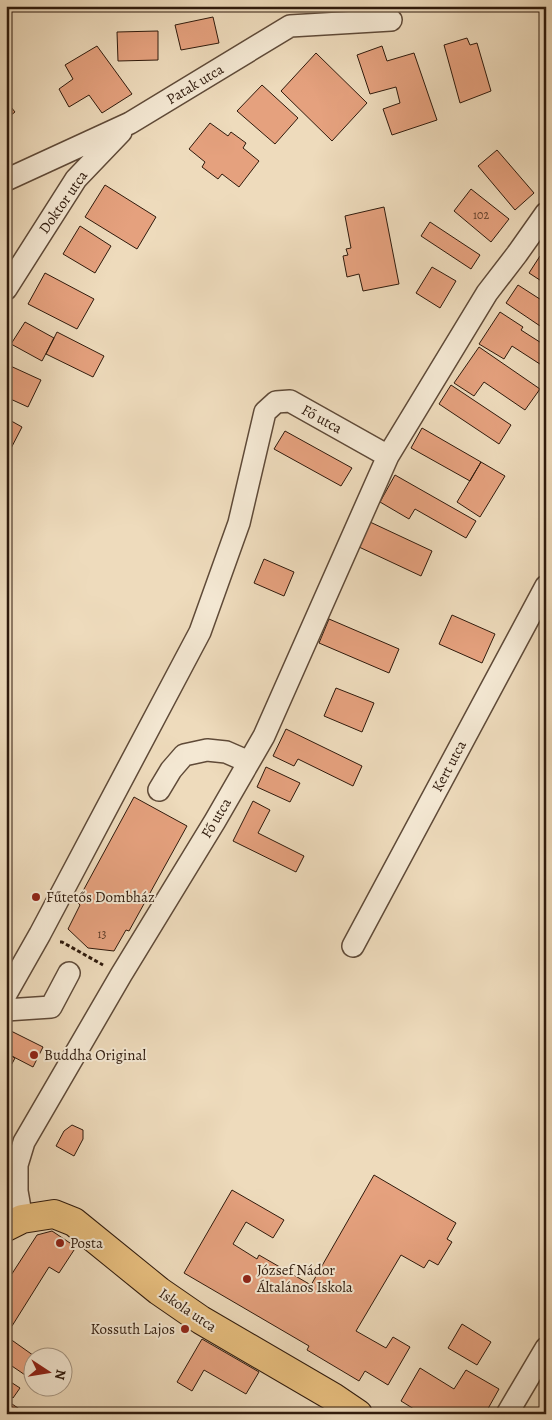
<svg xmlns="http://www.w3.org/2000/svg" width="552" height="1420" font-family="Alegreya,serif">
  <style>
    .building { fill: #e5a17e; stroke: #2f1a0c }
    .lines { fill: none; stroke-linecap: round; stroke-linejoin: round }
    .minor-casing { stroke: #5f4a38; stroke-width: 24 }
    .major-casing { stroke: #2f1a0c; stroke-width: 30 }
    .path { stroke: #2f1a0c; stroke-width: 3; stroke-dasharray: 4 2.5; stroke-linecap: butt }
    .minor { stroke: #f4e8d3; stroke-width: 21 }
    .major { stroke: #e7be7e; stroke-width: 28 }
    .poi-dot { fill: #8f2418; stroke: #f4e8d3; stroke-width: 2 }
    .labels { text-anchor: middle; stroke-width: 4; stroke-linejoin: round; paint-order: stroke }
    .number-label { font-size: 12px; fill: #5c3c28 }
    .street-label { font-size: 15px; fill: #2f1a0c; stroke: #f4e8d3 }
    .poi-label { font-size: 15px; fill: #2f1a0c; stroke: #f4e8d3; text-anchor: start }
  </style>
  <rect width="100%" height="100%" fill="#eedbbc"/>
  <filter id="stains"><feTurbulence type="fractalNoise" baseFrequency=".004" numOctaves="4"/><feColorMatrix values="0 0 0 0 .2 0 0 0 0 .09 0 0 0 0 .02 0 0 0 .5 -.17"/></filter>
  <radialGradient id="worn" r=".72"><stop offset=".6" stop-color="#630" stop-opacity="0"/><stop offset="1" stop-color="#630" stop-opacity=".3"/></radialGradient>
  <!-- building -->
  <path class="building" d="M213,17l6,26 -38,7 -6,-25z
    M158,31v29l-40,1 -1,-29z
    M467,38l3,7 7,-2 14,48 -31,12 -16,-58z
    M97,46l35,48 -30,19 -13,-18 -20,12 -10,-18 14,-10 -8,-14z
    M382,46l5,15 27,-8 23,67 -45,15 -9,-26 17,-6 -4,-16 -26,7 -13,-39z
    M316,53l51,50 -35,38 -51,-50z
    M262,85l36,33 -23,26 -38,-33z
    M6,101l9,11 -9,7z
    M210,123l18,13 3,-4 15,11 -3,5 16,13 -20,26 -17,-13 -4,5 -16,-12 3,-5 -16,-13z
    M497,150l37,43 -19,17 -37,-44z
    M105,185l51,32 -19,32 -52,-32z
    M471,189l38,30 -18,23 -37,-31z
    M384,207l15,77 -36,7 -4,-17 -12,3 -4,-21 5,-1 -2,-6 5,-1 -6,-32z
    M430,222l50,33 -9,14 -50,-33z
    M80,226l31,20 -16,27 -32,-19z
    M540,256l6,4v24l-17,-11z
    M432,267l24,14 -16,27 -24,-15z
    M45,273l49,26 -17,30 -49,-25z
    M518,285l28,18v27l-40,-27z
    M500,312l23,15 -2,3 25,16v22l-34,-22 -8,13 -25,-15z
    M25,322l29,16 -12,23 -31,-17z
    M57,332l47,24 -11,21 -47,-23z
    M479,347l61,42 -15,21 -41,-28 -10,14 -20,-13z
    M6,364l35,16 -13,27 -22,-10z
    M451,385l60,40 -12,19 -60,-40z
    M6,418l16,9 -16,31z
    M422,428l59,34 -11,19 -59,-33z
    M285,431l67,37 -11,18 -67,-37z
    M481,462l24,14 -25,41 -23,-15z
    M395,475l81,46 -10,17 -51,-29 -6,10 -29,-17z
    M370,522l62,29 -11,25 -62,-29z
    M264,559l30,13 -10,24 -30,-13z
    M452,615l43,19 -13,29 -43,-19z
    M329,619l70,30 -10,24 -70,-30z
    M336,688l38,15 -12,29 -38,-16z
    M286,729l76,37 -9,20 -55,-27 -4,7 -21,-10z
    M266,767l34,16 -10,19 -33,-15z
    M134,797l53,29 -58,105 -3,-1 -12,21 -26,-3 -20,-19 12,-24 -3,-3z
    M253,801l17,9 -12,23 46,23 -8,16 -63,-31z
    M9,1030l34,17 -10,20 -27,-14v-18z
    M6,1053l9,5 -9,17z
    M72,1125l11,5v9l-9,17 -18,-10 8,-15z
    M374,1175l82,48 -9,16 5,3 -14,23 -9,-5 -5,8 -23,-13 -45,76 30,17 7,-11 17,10 -22,38 -23,-14 -6,10 -52,-31 2,-4 -125,-73 48,-83 52,30 -11,18 -27,-16 -13,22 24,15 2,-4 52,30z
    M52,1231l24,16 -17,26 -10,-6 -37,59 -6,-4v-39l31,-48z
    M462,1324l29,18 -14,23 -29,-17z
    M6,1336l31,22h-5v19l-1,2 -25,-17z
    M202,1339l57,33 -13,22 -42,-24 -12,21 -15,-9z
    M420,1368l34,21 12,-19 33,19 -14,25h-63l-21,-13z
    M6,1379l14,9 -7,10 -7,-5z
    M6,1400l21,14h-21z"/>
  <g class="lines">
    <!-- minor casing -->
    <g class="minor-casing">
      <path id="minor" d="M6,180l124,-57 160,-97 101,-6
        M6,289l70,-110 45,-47
        M159,790l12,-20 13,-15 23,-5 19,2 23,10
        M353,946l193,-360
        M6,994l34,-60 160,-302 39,-109 26,-111 11,-10 14,-1 98,55
        M6,1010l45,-3 18,-34
        M22,1219l-5,-28v-26l7,-23 97,-167 94,-154 49,-85 124,-280 99,-163 30,-39 29,-41
        M507,1414l39,-66"/>
    </g>
    <!-- major casing -->
    <g class="major-casing">
      <path id="major" d="M6,1227l16,-8 32,-5 20,8 85,69 42,29 132,77 25,17"/>
    </g>
    <!-- path -->
    <path class="path" d="M60,942h2l41,23"/>
    <!-- minor -->
    <use href="#minor" class="minor"/>
    <!-- major -->
    <use href="#major" class="major"/>
  </g>
  <!-- markers -->
  <g class="poi-dot">
    <circle cx="36" cy="897" r="5"/>
    <circle cx="34" cy="1055" r="5"/>
    <circle cx="60" cy="1243" r="5"/>
    <circle cx="247" cy="1279" r="5"/>
    <circle cx="185" cy="1329" r="5"/>
  </g>
  <g class="labels">
    <!-- number labels -->
    <g class="number-label">
      <text x="481" y="219">102</text>
      <text x="102" y="938">13</text>
    </g>
    <!-- street labels -->
    <g class="street-label">
      <text transform="translate(195 84) rotate(-31)" y="5">Patak utca</text>
      <text transform="translate(63 202) rotate(-55)" y="5">Doktor utca</text>
      <text transform="translate(322 419) rotate(29)" y="5">Fő utca</text>
      <text transform="translate(449 766) rotate(-62)" y="5">Kert utca</text>
      <text transform="translate(216 818) rotate(-59)" y="5">Fő utca</text>
      <text transform="translate(188 1310) rotate(34)" y="5">Iskola utca</text>
    </g>
    <!-- poi labels -->
    <g class="poi-label">
      <text x="46" y="902">Fűtetős Dombház</text>
      <text x="44" y="1060">Buddha Original</text>
      <text x="70" y="1248">Posta</text>
      <text x="257" y="1275">József Nádor<tspan x="257" dy="17">Általános Iskola</tspan></text>
      <text x="175" y="1334" text-anchor="end">Kossuth Lajos</text>
    </g>
  </g>
  <!-- margin -->
  <rect width="552" height="1420" fill="none" stroke="#eedbbc" stroke-width="25"/>
  <rect x="8" y="8" width="537" height="1405" fill="none" stroke="#2f1a0c" stroke-width="2.5"/>
  <rect x="12" y="12" width="527" height="1395" fill="none" stroke="#2f1a0c"/>
  <!-- north arrow -->
  <g transform="translate(48 1372) rotate(102)"><circle r="24" fill="#f4e8d3" stroke="#a59683"/>
  <path d="M0-4L9 19L0 12L-9 19Z" fill="#8f2418"/>
  <text y="-8" font-size="14" font-weight="bold" text-anchor="middle" fill="#2f1a0c">N</text>
  </g>
  <rect width="100%" height="100%" filter="url(#stains)"/>
  <rect width="100%" height="100%" fill="url(#worn)"/>
</svg>
